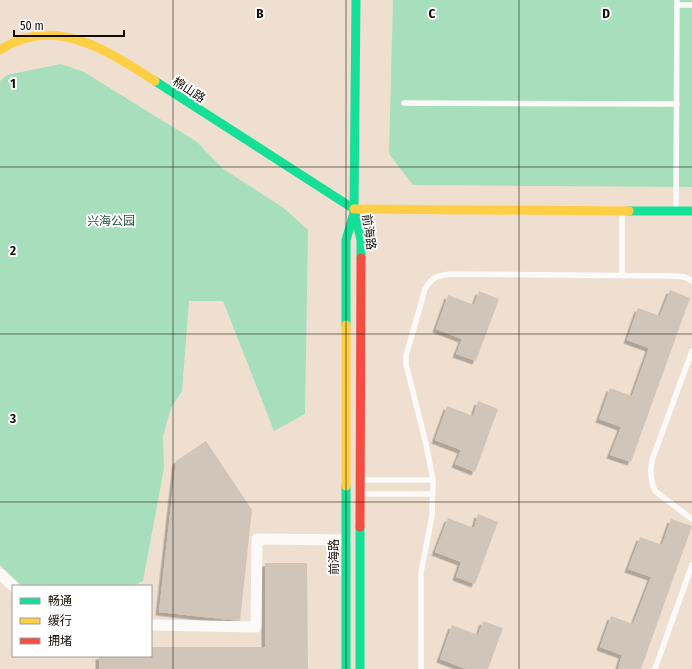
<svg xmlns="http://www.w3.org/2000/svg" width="692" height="669" font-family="'Fira Sans Condensed','Noto Sans SC',sans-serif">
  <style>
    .green { fill: #a7dfbd }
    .building { fill: #d1c5ba; filter: url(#shadow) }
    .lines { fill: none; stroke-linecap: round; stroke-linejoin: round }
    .lane { stroke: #fcfaf8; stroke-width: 5.5 }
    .street { stroke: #fcfaf8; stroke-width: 11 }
    .fast { stroke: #16e098; stroke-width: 9 }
    .slow { stroke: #ffcf43; stroke-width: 9 }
    .jam { stroke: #f24e42; stroke-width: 9 }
    .grid { fill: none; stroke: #140b03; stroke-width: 1; stroke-opacity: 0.55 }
    .labels { text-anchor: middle; stroke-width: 4; stroke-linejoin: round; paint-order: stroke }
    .street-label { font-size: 12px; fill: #140b03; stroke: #fff }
    .park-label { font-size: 12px; fill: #25543f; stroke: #fff }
    .grid-label { font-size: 13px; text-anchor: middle; font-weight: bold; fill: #140b03; stroke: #fff; stroke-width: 4; stroke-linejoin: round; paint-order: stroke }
  </style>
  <defs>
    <filter id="shadow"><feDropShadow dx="-3.5" dy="3.5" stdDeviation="0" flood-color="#0004"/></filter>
  </defs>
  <rect width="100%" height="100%" fill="#eedfd1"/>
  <!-- green -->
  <path class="green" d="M393,0h299v187l-279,-2 -24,-31z
    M61,64l23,8 113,70 25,26 63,41 23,21 -3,184 -31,17 -51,-130h-34l-7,90 -11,17 -8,28 1,32 -21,113 -10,5h-111l-22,-21v-484l7,-6z"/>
  <!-- building -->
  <path class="building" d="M670,290l20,8 -59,164 -21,-7 11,-28 -22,-8 11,-31 22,8 17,-48 -22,-8 11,-32 22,8z
    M479,291l20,8 -23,62 -20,-7 6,-15 -26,-10 12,-34 26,10z
    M478,401l20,8 -23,63 -20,-8 6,-14 -26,-10 12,-34 26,10z
    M206,441l46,69 -12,111 -81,-9 17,-151z
    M478,514l20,8 -23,62 -19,-7 5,-15 -26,-10 13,-34 26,10z
    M671,519l21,7 -51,143h-23l4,-14 -22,-8 11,-31 22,8 18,-47 -23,-8 12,-32 22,8z
    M265,563h42l1,106h-209v-13h52v-9h114z
    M483,621l20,7 -15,41h-22l-26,-10 12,-34 26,10z"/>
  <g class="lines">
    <!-- lane -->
    <path class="lane" d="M677,5h15
      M404,103l273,1
      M676,210l1,-210
      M622,211v64
      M692,351l-40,109c-2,11 -2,20 3,31l37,28
      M362,480h71
      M362,494h71
      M421,669v-97l11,-56 1,-36 -7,-36 -20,-80v-8l19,-67c7,-12 11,-13 25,-15l224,2 11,1 7,4
      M655,669l37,-104"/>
    <!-- street -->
    <path class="street" d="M0,574l13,12
      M151,625l105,2 1,-88 89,1"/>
    <!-- fast -->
    <path class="fast" d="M356,0l-2,209 7,31v18
      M155,81l199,128
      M629,211h63
      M346,325v-85l8,-27
      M346,486v183
      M360,669v-142"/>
    <!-- slow -->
    <path class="slow" d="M0,50c54,-36 108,1 155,31
      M354,209l275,2
      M346,325v161"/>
    <!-- jam -->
    <path class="jam" d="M360,527l1,-269"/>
  </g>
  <!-- grid -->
  <path class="grid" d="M173,0v669M346,0v669M519,0v669M0,167h692M0,334h692M0,502h692"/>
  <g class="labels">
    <!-- street labels -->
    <g class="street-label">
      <text transform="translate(189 90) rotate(33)" y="4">棉山路</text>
      <text transform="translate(369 232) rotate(82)" y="4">前海路</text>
      <text transform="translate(334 557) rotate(-90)" y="4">前海路</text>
    </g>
    <!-- park labels -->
    <g class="park-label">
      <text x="111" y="225">兴海公园</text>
    </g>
  </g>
  <g class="grid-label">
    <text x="260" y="18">B</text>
    <text x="432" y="18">C</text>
    <text x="606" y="18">D</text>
    <text x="13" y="88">1</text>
    <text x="13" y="255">2</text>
    <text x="13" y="423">3</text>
  </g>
  <!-- legend -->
  <rect x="12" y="585" width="140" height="72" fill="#ffffff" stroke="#a19d9a"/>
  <rect x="20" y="598" width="20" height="6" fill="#16e098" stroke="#a19d9a"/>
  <text x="48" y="605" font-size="12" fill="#140b03">畅通</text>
  <rect x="20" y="618" width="20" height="6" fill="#ffcf43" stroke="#a19d9a"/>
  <text x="48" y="625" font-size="12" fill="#140b03">缓行</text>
  <rect x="20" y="638" width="20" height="6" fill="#f24e42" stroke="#a19d9a"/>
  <text x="48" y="645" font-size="12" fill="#140b03">拥堵</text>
  <!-- scale -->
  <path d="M14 30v6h110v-6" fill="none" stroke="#140b03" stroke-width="2"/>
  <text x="20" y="30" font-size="12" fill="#140b03" stroke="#ffffff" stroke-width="3" paint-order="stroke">50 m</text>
</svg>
